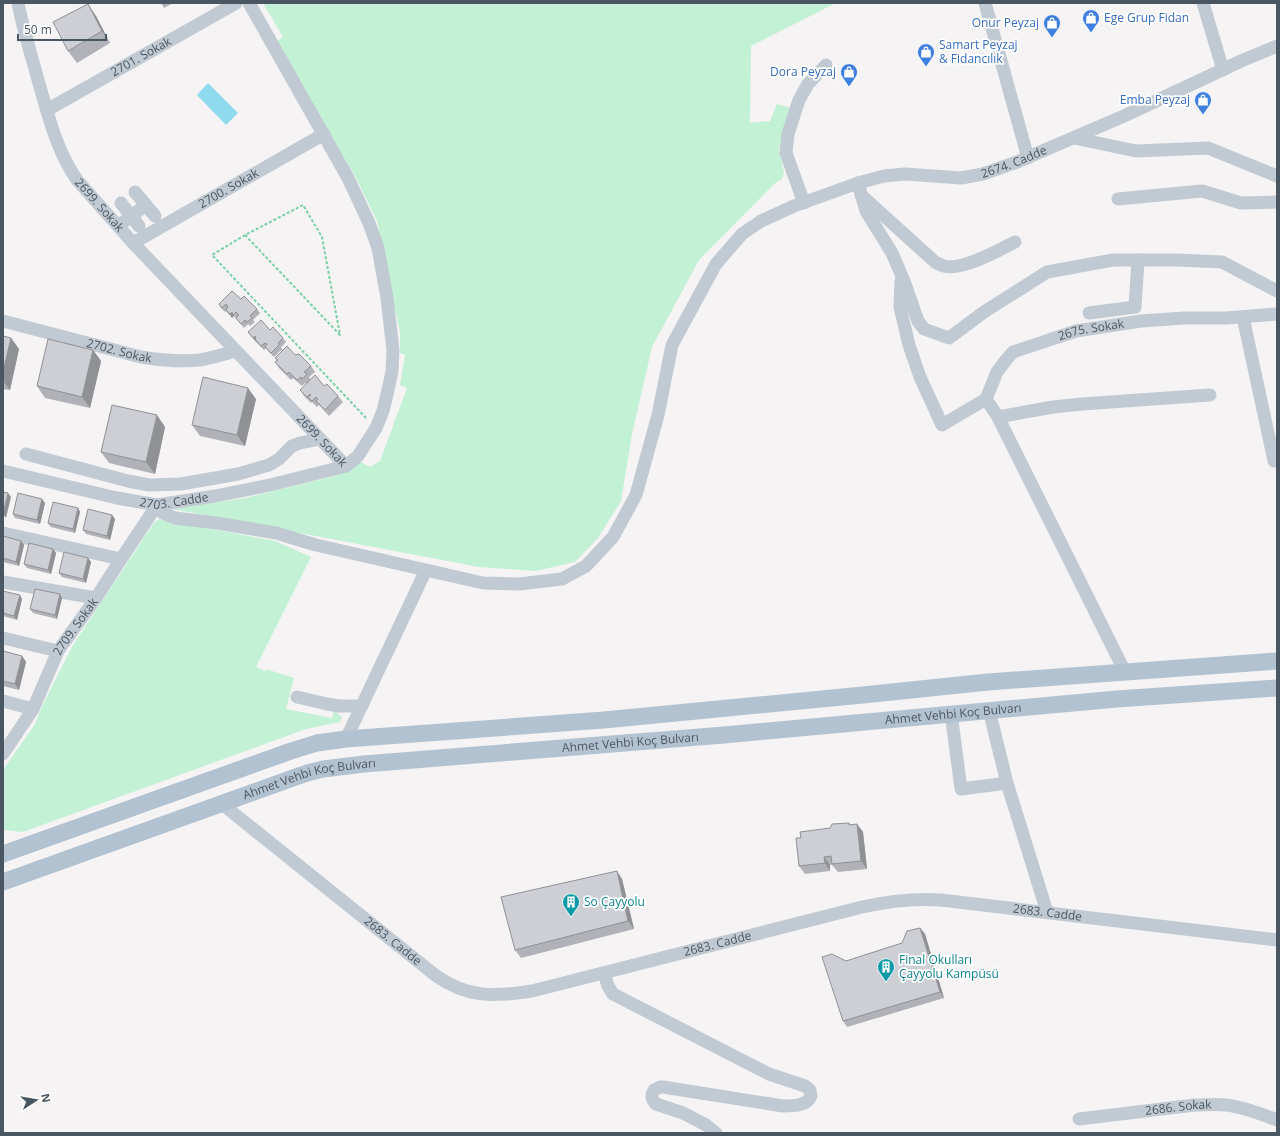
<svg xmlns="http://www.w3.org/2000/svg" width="1280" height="1136" font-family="'Open Sans',sans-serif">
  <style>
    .green { fill: #c3f1d5 }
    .water { fill: #90daee }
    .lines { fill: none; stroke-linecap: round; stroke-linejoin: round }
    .path { stroke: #7ad0a6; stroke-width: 2; stroke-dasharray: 3 2; stroke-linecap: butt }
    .minor { stroke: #c1cad2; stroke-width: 13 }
    .major { stroke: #b3c2d1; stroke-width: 17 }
    .wall { fill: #b0b2b7 }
    .shaded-wall { fill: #909195 }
    .building { fill: #cdcfd5; stroke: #909195 }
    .labels { text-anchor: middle; stroke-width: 3.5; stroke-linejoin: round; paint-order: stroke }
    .shop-label { font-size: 12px; fill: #366cbe; stroke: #fff; text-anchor: end }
    .street-label { font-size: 12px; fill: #4a5661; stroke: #fff }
    .culture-label { font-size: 12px; fill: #0d838f; stroke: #fff; text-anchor: start }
  </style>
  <rect width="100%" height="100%" fill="#f5f3f3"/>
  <!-- green -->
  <path class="green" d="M263,3h573l-85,43 -1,77 20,-2 7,-17 14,4 -12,41 5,24 -2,6 -8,5 -75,76 -47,87 -20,87 -11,67 -23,37 -23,24 -40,9 -56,-4 -306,-58 72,-11 93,-23 23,-13 9,5 10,-6 27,-73 -7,-3 5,-30 -5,-2v-20l-23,-112 -22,-45 -80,-134 8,-5z
    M159,519l116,22 36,16 -55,110 9,4 1,-2 28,9 -8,31 46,9 2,-8 8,7 -2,5 -34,7 -283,103 -20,-2v-60l32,-46 7,-18 31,-61 80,-121z"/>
  <!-- water -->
  <path class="water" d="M208,83l30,30 -12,12 -29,-30z"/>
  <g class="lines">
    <!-- path -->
    <path class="path" d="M245,235l95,100 -18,-98 -19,-32 -58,30 -33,20 155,164"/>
    <!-- minor -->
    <g class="minor">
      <path id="s1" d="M18,3c5,26 13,51 20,77 10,34 18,70 39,100l56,63 213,223"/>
      <path d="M985,3l43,155"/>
      <path d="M1203,3l20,67"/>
      <path id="s2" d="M47,110l189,-107"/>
      <path d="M1074,138l62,13 72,-3 69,28"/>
      <path d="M858,183l8,28 26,42 12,28 14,40 6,8 25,9 35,-26 63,-40 66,-12h64l45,2 55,29"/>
      <path d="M135,192l20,24"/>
      <path d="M861,195l74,67c3,2 6,3 9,4 17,5 56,-16 71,-24"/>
      <path d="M1118,199l84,-8 39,12 36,-1"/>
      <path d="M121,203l18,23"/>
      <path d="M804,203l-18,-50 2,-19 11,-34 9,-16 18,-19"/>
      <path d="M118,226l28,-21"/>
      <path id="s3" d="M133,243l191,-109"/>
      <path id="s4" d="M901,281l-1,26 9,38 11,32 22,48 44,-26 11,-27 9,-12 7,-8 63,-21 65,-10 43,-3h42l51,-4"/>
      <path d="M1089,313l46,-6 3,-47"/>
      <path d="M1243,317l31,144"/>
      <path id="s5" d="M3,321l138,36c19,3 40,5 59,3 12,-2 24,-6 36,-9"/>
      <path d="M986,399l12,18 127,255"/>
      <path d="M998,417l55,-10 29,-3 128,-9"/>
      <path d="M26,454l102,27 21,4 32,-1 57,-10 31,-9 10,-6 13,-13 8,-3 20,-4"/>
      <path id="s6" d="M3,471l114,27 40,7 58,-9 55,-11 76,-19 12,-10 18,-28 7,-17 5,-21 4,-19 1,-21 -6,-52 -9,-50 -9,-25 -21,-45 -99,-175"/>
      <path d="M3,533l118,26"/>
      <path d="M3,582l93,16"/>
      <path d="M3,638l55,13"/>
      <path d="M297,697l30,7 12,2h23"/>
      <path d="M3,701l30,8"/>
      <path d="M989,710l18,73 40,129"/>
      <path d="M951,713l10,76 46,-6"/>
      <path d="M346,739l80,-169"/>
      <path id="s7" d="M3,754l30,-45 25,-58 38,-53 25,-39 36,-54 6,8 12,5 42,5 59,10 40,12 167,38 36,1 43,-5 24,-13 27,-29 23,-42 22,-80 14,-70 44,-81 26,-30 19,-13 33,-15 64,-23 26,-7 21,-2 56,4 22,-4 34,-12 107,-46 117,-55 36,-15"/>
      <path id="s8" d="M222,804l213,171c32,23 59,22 97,16l330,-84c27,-6 52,-9 79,-7l336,40"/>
      <path d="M604,973l4,13 5,8 156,80 36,12 5,4 1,6c-4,10 -18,10 -28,10l-120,-19h-3l-6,3c-3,5 -3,9 2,14l27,9 23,12 10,8"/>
      <path id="s9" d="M1079,1119l116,-14c10,0 21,-1 31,0 18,2 35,9 51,15"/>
    </g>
    <!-- major -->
    <g class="major">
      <path d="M3,854l288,-103 26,-8 29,-4 258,-19 259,-25 125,-13 289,-21"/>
      <path id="s10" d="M3,882l304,-109 16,-4 41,-5 360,-29 393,-36 160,-11"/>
    </g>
  </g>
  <!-- wall -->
  <path class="wall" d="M161,3h12l-9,5z
    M96,16l14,27 -33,20 -9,-12z
    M241,299l16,10 3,4 -7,7 2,2 -5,4 -2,-2 -4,4 -10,-12 -2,2 -6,-7 -1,1 -4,-4 -2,-4z
    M270,330l13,8 3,4 -5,5 1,2 -8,8 -6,-6 -2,-3 -2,2 -8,-8 -8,-10z
    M3,336l8,2 8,11 -9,41 -7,-1z
    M93,350l8,11 -11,47 -45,-10 -8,-12z
    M295,355l16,11 4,6 -6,5 2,3 13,6 14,10 5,6 -14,14 -10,-11 -2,2 -5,-5 -1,1 -7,-7 -4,-6 6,-6 -1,-1 -3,3 -9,-8 -2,2 -12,-12 -4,-6 2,-2 -2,-2z
    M256,399l-11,47 -45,-10 -8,-11z
    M165,427l-10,47 -46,-11 -8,-11z
    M45,503l-5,21 -25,-6 -2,-4z
    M78,508l2,4 -5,21 -24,-6 -3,-4z
    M112,515l3,4 -5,21 -24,-6 -3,-4z
    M3,536l18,5 3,4 -5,21 -16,-4z
    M53,549l3,4 -5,21 -24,-6 -3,-4z
    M88,558l3,4 -5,21 -24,-6 -3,-4z
    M3,591l19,8 -5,21 -14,-4z
    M60,594l2,4 -5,21 -24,-6 -3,-4z
    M3,651l19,5 4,6 -7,28 -16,-4z
    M849,823l2,2 6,-1 6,8 4,37 -29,3 -6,-7h-2v6l-25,3 -6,-8 2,-28z
    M622,879l12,50 -113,29 -6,-8z
    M920,928l5,6 19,64 -97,29 -4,-6 3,-60 56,-18z"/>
  <!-- shaded-wall -->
  <path class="shaded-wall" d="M88,4l8,12 14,27 -8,-12z
    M232,312l2,4 -2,2 -2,-4z
    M255,336l2,4 -2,-1 1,3 -3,-4z
    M11,338l8,11 -9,41 -7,-9v-9z
    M93,350l8,11 -11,47 -8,-11z
    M248,388l8,11 -11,47 -8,-11z
    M157,415l8,12 -10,47 -9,-12z
    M8,493l3,4 -5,21 -3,-4z
    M42,499l3,4 -5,21 -3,-4z
    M78,508l2,4 -5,21 -2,-4z
    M112,515l3,4 -5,21 -3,-4z
    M21,541l3,4 -5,21 -3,-4z
    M53,549l3,4 -5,21 -3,-4z
    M88,558l3,4 -5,21 -3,-4z
    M60,594l2,4 -5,21 -2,-4z
    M20,595l2,4 -5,21 -3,-4z
    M22,656l4,6 -7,28 -4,-6z
    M857,824l6,8 4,37 -6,-8z
    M824,857l6,8v6l-5,-8z
    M617,871l5,8 12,50 -6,-8z
    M920,928l5,6 19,64 -4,-6z"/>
  <!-- building -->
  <path class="building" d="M88,4l14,27 -34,20 -15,-29z
    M232,291l9,8 3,-3 13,13 -7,7 2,2 -5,4 -2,-2 -4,4 -5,-6 3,-3 -3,-3 -3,3 -1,-3 -2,2 -4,-4 2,-3 -2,-3 -4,4 -3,-4z
    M261,320l9,10 3,-3 10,11 -5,5 1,2 -8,8 -6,-6 2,-3 -2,-1 -4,3 -6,-7 1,-1 -1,-2 -2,2 -5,-6z
    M3,336l8,2 -8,34z
    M48,339l45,11 -11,47 -45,-11z
    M287,346l8,9 4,-1 12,12 -7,6 3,2 -5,5 -1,-2 -4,3 -8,-8 -2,2 -12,-12 3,-2 -3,-2z
    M315,375l9,11 3,-2 11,12 -13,14 -9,-9 2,-2 -2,-2 -4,4 -4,-4 3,-2 -1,-1 -3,3 -7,-7z
    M203,377l45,11 -11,47 -45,-10z
    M112,405l45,10 -11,47 -45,-10z
    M3,492l5,1 -5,21z
    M18,493l24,6 -5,21 -24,-6z
    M53,502l25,6 -5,21 -25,-6z
    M88,509l24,6 -5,21 -24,-6z
    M3,536l18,5 -5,21 -13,-4z
    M29,543l24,6 -5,21 -24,-6z
    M64,552l24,6 -5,21 -24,-6z
    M35,589l25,5 -5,21 -25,-6z
    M3,591l17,4 -6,21 -11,-3z
    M3,651l19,5 -7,28 -12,-3z
    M849,823v2l8,-1 4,37 -29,3 -1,-8 -7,1 1,6 -26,3 -3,-28h5l-1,-6 30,-4 2,-4z
    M617,871l11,50 -113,29 -14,-53z
    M920,928l20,64 -97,29 -21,-64 10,-3 14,7 56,-18 5,-12z"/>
  <!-- icons -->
  <defs>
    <g id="shop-pin" transform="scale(0.9)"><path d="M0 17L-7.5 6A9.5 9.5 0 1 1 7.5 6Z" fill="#3f7fe0" stroke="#fff"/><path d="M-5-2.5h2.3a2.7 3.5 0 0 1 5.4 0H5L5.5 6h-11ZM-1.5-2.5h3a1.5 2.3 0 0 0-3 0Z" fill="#fff"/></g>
    <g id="building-pin" transform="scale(0.9)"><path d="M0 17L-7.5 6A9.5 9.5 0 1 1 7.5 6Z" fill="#0f9aa8" stroke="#fff"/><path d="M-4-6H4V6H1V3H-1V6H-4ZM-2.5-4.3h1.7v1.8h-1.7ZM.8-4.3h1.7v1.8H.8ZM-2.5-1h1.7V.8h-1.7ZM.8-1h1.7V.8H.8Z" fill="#fff"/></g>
  </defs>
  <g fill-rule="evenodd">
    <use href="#shop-pin" x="1091" y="18"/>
    <use href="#shop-pin" x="1052" y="23"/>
    <use href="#shop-pin" x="926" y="52"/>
    <use href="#shop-pin" x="849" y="72"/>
    <use href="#shop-pin" x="1203" y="100"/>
    <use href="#building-pin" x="571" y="902"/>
    <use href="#building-pin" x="886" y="967"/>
  </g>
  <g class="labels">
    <!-- shop labels -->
    <g class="shop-label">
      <text x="1104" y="22" text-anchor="start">Ege Grup Fidan</text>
      <text x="1039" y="27">Onur Peyzaj</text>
      <text x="939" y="49" text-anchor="start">Samart Peyzaj<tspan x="939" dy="14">&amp; Fidancılık</tspan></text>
      <text x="836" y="76">Dora Peyzaj</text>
      <text x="1190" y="104">Emba Peyzaj</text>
    </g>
    <!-- street labels -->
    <g class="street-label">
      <text dy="4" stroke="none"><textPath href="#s2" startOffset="108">2701. Sokak</textPath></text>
      <text dy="4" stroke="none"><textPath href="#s7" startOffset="1399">2674. Cadde</textPath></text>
      <text dy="4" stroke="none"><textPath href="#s3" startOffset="110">2700. Sokak</textPath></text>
      <text dy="4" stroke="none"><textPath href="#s1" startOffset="221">2699. Sokak</textPath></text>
      <text dy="4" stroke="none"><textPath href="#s4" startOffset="339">2675. Sokak</textPath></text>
      <text dy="4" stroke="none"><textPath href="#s5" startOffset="120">2702. Sokak</textPath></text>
      <text dy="4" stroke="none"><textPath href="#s1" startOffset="545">2699. Sokak</textPath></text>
      <text dy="4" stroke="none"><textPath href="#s6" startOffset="175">2703. Cadde</textPath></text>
      <text dy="4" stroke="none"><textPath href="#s7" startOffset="147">2709. Sokak</textPath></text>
      <text dy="4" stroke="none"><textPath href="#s10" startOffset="972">Ahmet Vehbi Koç Bulvarı</textPath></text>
      <text dy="4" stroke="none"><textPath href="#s10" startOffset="648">Ahmet Vehbi Koç Bulvarı</textPath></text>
      <text dy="4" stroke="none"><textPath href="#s10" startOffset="324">Ahmet Vehbi Koç Bulvarı</textPath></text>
      <text dy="4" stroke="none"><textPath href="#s8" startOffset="902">2683. Cadde</textPath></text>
      <text dy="4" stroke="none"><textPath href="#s8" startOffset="219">2683. Cadde</textPath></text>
      <text dy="4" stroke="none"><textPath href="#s8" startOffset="566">2683. Cadde</textPath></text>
      <text dy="4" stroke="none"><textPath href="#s9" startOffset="100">2686. Sokak</textPath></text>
    </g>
    <!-- culture labels -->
    <g class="culture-label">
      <text x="584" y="906">So Çayyolu</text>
      <text x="899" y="964">Final Okulları<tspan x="899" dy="14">Çayyolu Kampüsü</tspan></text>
    </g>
  </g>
  <!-- border -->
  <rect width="1280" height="1136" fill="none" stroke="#4a5661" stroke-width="8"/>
  <!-- north arrow -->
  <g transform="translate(36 1100) rotate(78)" stroke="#ffffff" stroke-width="3" paint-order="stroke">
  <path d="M0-3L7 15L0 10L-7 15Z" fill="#4a5661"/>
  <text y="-6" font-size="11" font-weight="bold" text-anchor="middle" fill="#4a5661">N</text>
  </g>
  <!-- scale -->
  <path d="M18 34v6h88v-6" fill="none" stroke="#4a5661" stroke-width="2"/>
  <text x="24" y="34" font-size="12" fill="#4a5661" stroke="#ffffff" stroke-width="3" paint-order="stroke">50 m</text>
</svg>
